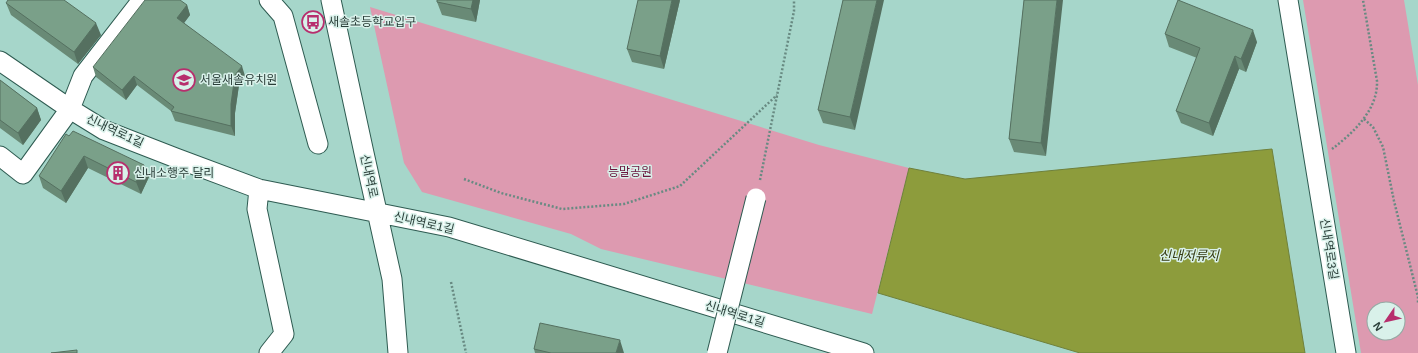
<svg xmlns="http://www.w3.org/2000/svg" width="1418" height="353" font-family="Arial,'Noto Sans KR',sans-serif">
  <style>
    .green { fill: #dd9ab0; fill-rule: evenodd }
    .water { fill: #8d9c3c; stroke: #6f803b }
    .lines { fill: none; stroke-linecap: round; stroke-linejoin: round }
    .minor-casing { stroke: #2e5b51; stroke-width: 21 }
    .path { stroke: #688a82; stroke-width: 2.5; stroke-dasharray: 2 2; stroke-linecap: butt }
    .minor { stroke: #fff; stroke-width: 19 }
    .minor-bridge-casing { stroke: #2e5b51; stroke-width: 21; stroke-linecap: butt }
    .minor-bridge { stroke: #fff; stroke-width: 19 }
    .wall { fill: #698a76 }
    .shaded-wall { fill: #557060 }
    .building { fill: #7aa089; stroke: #557060 }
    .labels { text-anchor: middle; stroke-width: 3; stroke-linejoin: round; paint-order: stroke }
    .poi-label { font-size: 12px; fill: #2a3e39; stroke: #d9f1ea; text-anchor: start }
    .street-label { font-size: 12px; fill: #2a3e39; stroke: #d9f1ea }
    .park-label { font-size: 12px; fill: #6b173e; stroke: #d9f1ea }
    .water-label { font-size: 13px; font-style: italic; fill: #333911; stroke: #d9f1ea }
  </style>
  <rect width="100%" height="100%" fill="#a6d6ca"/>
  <!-- green -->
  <path class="green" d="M1303,0h101l14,85v268h-57zM1374,309h24v24h-24z
    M370,7l449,138 90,23 -37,146 -271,-65 -30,-15 -149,-42 -18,-29z"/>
  <!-- water -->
  <path class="water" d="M1272,149l33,204h-225l-202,-60 31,-125 56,11z"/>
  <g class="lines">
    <!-- minor casing -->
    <g class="minor-casing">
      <path id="minor" d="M269,0l14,16 35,128
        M331,0l33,153 28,126 6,74
        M1288,0l58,353
        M0,61l70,48 34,21 72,28 83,31 190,38 415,126
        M0,156l23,18 47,-65 13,-33 59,-76
        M259,189l-2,20 27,125 -15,19"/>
    </g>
    <!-- path -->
    <path class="path" d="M1364,119l9,8 10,20 11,54 24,96v7
      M1332,149c21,-16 46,-39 45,-68l-14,-81
      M464,179l37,14 61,16 62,-5 56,-18 97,-91
      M760,180l34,-169v-11
      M451,282l15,71"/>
    <!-- minor -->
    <use href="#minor" class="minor"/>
    <!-- minor-bridge casing -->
    <g class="minor-bridge-casing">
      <path id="minor-bridge" d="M717,353l39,-155"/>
    </g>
    <!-- minor-bridge -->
    <use href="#minor-bridge" class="minor-bridge"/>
  </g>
  <!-- wall -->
  <path class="wall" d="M437,0h43l-4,22 -34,-7 -5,-13z
    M680,0l-16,69 -32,-7 -5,-13z
    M843,0l12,130 -32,-7 -5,-13z
    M1024,0l22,156 -32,-4 -5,-13z
    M6,3l95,32 -23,29 -67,-49z
    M187,5l3,10 -6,8 61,53 -6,9 -4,28v23l-60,-15 -4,-10 -34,-26 -11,15 -30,-23 -3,-10z
    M1165,34l92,8 -11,30 -7,-3 -26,67 -32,-13 -5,-12 21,-53 -28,-11z
    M0,80l37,28 4,12 -18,25 -23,-17z
    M69,136l75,29 5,12 -8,17 -53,-26 -22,35 -23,-15 -4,-12z
    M534,349l90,4h-89z"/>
  <!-- shaded-wall -->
  <path class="shaded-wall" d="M473,0h7l-4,22 -5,-13z
    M672,0h8l-16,69 -4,-13z
    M877,0h7l-29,130 -5,-13z
    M1057,0h6l-17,156 -5,-13z
    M187,5l3,10 -9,12 -4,-9z
    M96,23l5,12 -23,29 -4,-12z
    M1253,30l4,12 -11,30 -5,-13z
    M1235,56l4,13 -26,67 -4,-13z
    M242,66l3,10 -6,9 -4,28v23l-4,-10v-22l4,-29z
    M134,76l3,9 -11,15 -4,-10z
    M37,108l4,12 -18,25 -5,-12z
    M84,156l4,12 -22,35 -5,-12z
    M144,165l5,12 -8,17 -5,-12z
    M620,340l4,13h-8z"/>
  <!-- building -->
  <path class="building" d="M8,0h56l32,23 -22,29 -68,-49z
    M145,0h35l7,5 -10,13 65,48 -7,9 -4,29v22l-60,-15 3,-4 -40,-31 -12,14 -29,-23z
    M437,0h36l-2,9 -34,-7z
    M638,0h34l-12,56 -33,-7z
    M843,0h34l-27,117 -32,-7z
    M1024,0h33l-16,143 -32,-4z
    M1178,0l75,30 -12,29 -6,-3 -26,67 -33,-12 24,-63 -35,-14z
    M0,80l37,28 -19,25 -18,-13z
    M73,131l71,34 -8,17 -52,-26 -23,35 -22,-15 27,-42 3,2z
    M540,323l80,17 -4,13h-65l-17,-4z
    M77,350v3h-26z"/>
  <!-- icons -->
  <defs>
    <g id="bus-ring" transform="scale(1.15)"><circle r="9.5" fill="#d9f1ea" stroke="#b72e6d" stroke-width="1.5"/><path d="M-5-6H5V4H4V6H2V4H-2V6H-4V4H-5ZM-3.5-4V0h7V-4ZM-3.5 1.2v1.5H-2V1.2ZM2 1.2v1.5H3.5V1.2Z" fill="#b72e6d"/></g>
    <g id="school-ring" transform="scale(1.15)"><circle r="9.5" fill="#d9f1ea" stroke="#b72e6d" stroke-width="1.5"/><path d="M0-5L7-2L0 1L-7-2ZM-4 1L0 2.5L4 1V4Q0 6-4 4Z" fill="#b72e6d"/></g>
    <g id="building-ring" transform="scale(1.15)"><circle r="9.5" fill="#d9f1ea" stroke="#b72e6d" stroke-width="1.5"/><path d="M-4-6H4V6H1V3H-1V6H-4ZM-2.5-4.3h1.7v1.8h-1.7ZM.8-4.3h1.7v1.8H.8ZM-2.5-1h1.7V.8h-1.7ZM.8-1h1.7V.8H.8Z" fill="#b72e6d"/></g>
  </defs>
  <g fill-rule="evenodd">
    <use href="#bus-ring" x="313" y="22"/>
    <use href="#school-ring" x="184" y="80"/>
    <use href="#building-ring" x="118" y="173"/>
  </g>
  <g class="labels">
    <!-- poi labels -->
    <g class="poi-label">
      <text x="328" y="26">새솔초등학교입구</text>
      <text x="200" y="84">서울새솔유치원</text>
      <text x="134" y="177">신내소행주 달리</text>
    </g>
    <!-- street labels -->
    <g class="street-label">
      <text transform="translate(115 131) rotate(25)" y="4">신내역로1길</text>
      <text transform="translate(369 176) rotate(78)" y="4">신내역로</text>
      <text transform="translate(424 223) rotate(13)" y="4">신내역로1길</text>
      <text transform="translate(1329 249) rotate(81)" y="4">신내역로3길</text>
      <text transform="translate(735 314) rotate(17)" y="4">신내역로1길</text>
    </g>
    <!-- park labels -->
    <g class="park-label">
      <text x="630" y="176">능말공원</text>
    </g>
    <!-- water labels -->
    <g class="water-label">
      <text x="1189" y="260">신내저류지</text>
    </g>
  </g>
  <!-- north arrow -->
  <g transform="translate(1386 321) rotate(236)"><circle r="19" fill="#d9f1ea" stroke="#93a9a3"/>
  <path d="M0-3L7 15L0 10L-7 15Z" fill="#b72e6d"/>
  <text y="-6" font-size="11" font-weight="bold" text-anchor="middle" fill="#2a3e39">N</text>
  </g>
</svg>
